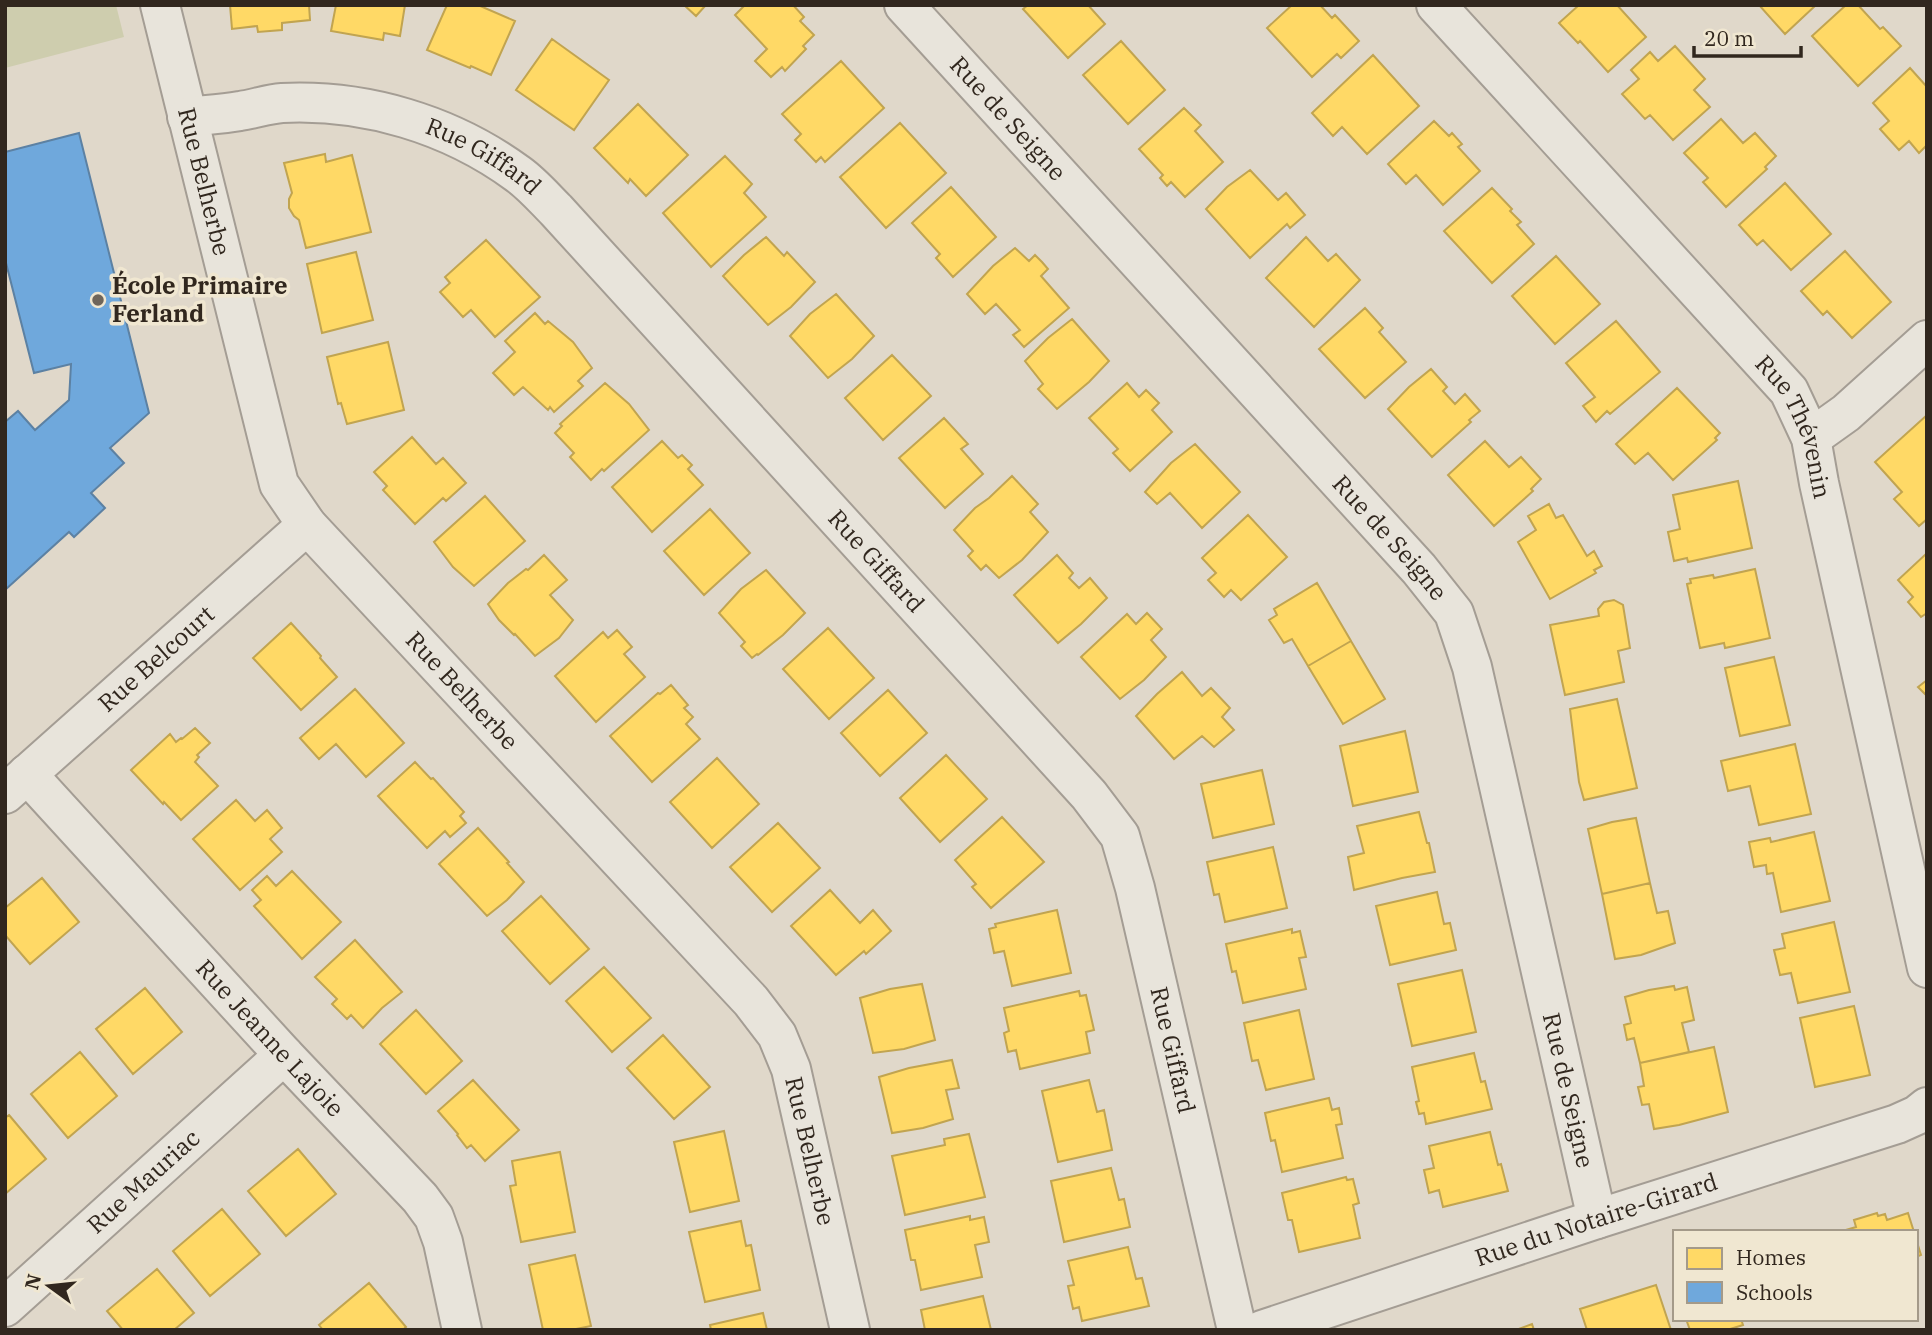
<svg xmlns="http://www.w3.org/2000/svg" width="1932" height="1335" font-family="'IBM Plex Serif',serif">
  <style>
    .green { fill: #cecdae }
    .homes { fill: #ffd966; stroke: #c1a450; stroke-width: 2 }
    .schools { fill: #6fa8dc; stroke: #5c81a3; stroke-width: 2 }
    .lines { fill: none; stroke-linecap: round; stroke-linejoin: round }
    .minor-casing { stroke: #a49d94; stroke-width: 42 }
    .minor { stroke: #e8e4db; stroke-width: 38 }
    .poi-dot { fill: #6e655a; stroke: #f0e7d1; stroke-width: 2.5 }
    .labels { text-anchor: middle; stroke-width: 7; stroke-linejoin: round; paint-order: stroke }
    .street-label { font-size: 24px; fill: #31271e; stroke: #f0e7d1 }
    .poi-label { font-size: 24px; font-weight: bold; fill: #31271e; stroke: #f0e7d1; text-anchor: start }
  </style>
  <rect width="100%" height="100%" fill="#e0d8ca"/>
  <!-- green -->
  <path class="green" d="M5,5h111l8,32 -119,31z"/>
  <!-- homes -->
  <path class="homes" d="M230,5h79l1,15 -28,3v7l-24,2 -1,-6 -25,3z
    M336,5h69l-5,31 -16,-3 -1,7 -52,-9z
    M447,5h31l37,16 -24,54 -20,-9 -1,2 -43,-18z
    M684,5h22l-10,11z
    M745,5h48l11,12 -4,4 14,14 -11,11 3,3 -21,22 -3,-4 -11,10 -16,-16 12,-12 -32,-34z
    M1028,5h60l17,19 -37,34 -45,-49z
    M1292,5h28l12,13 3,-3 24,26 -18,17 -4,-4 -25,23 -45,-49z
    M1579,5h38l29,32 -38,35 -28,-31 -2,2 -19,-20z
    M1759,5h57l-31,29z
    M1846,5h12l22,24 3,-2 18,19 -43,40 -46,-50z
    M552,39l57,41 -35,50 -58,-40z
    M1121,41l44,49 -37,34 -45,-49z
    M1675,46l30,33 -11,11 16,17 -37,33 -23,-25 -5,4 -23,-25 17,-15 -8,-9 19,-18 8,9z
    M1373,55l46,51 -52,48 -25,-27 -9,9 -21,-23z
    M841,61l43,47 -59,54 -4,-5 -5,5 -21,-22 6,-6 -19,-20z
    M1910,68l17,19v58l-8,8 -10,-12 -10,9 -19,-21 9,-8 -16,-18z
    M638,104l50,51 -42,41 -16,-17 -2,4 -34,-35z
    M1184,108l17,17 -6,6 28,31 -38,35 -14,-15 -4,4 -7,-8 3,-3 -24,-26z
    M1721,119l22,24 12,-10 21,23 -11,11 2,2 -41,38 -23,-25 5,-4 -24,-25z
    M1434,121l15,15 3,-3 10,11 -4,3 22,24 -37,34 -27,-30 -10,9 -18,-20z
    M900,123l46,50 -60,55 -46,-51z
    M325,154l1,8 26,-7 19,77 -65,16 -7,-28 -5,-4 -5,-8v-9l3,-6 -8,-30z
    M725,156l27,28 -8,9 22,24 -55,50 -48,-54z
    M1250,170l28,30 8,-7 19,22 -15,13 -3,-4 -37,34 -44,-49 21,-22z
    M1785,183l46,51 -40,36 -28,-30 -6,5 -18,-20z
    M951,187l45,50 -43,40 -17,-19 4,-4 -28,-31z
    M1492,188l20,21 -2,2 11,11 -4,3 17,19 -42,39 -48,-52z
    M766,237l18,19 3,-4 28,30 -24,25 -23,18 -45,-49 21,-21z
    M1306,237l22,24 8,-7 24,26 -46,47 -48,-49z
    M486,240l54,57 -45,40 -24,-27 -8,7 -23,-25 10,-9 -5,-6z
    M1015,248l14,13 6,-6 7,7 6,7 -7,7 28,32 -45,39 -11,-12 7,-5 -24,-26 -11,10 -18,-20 26,-28z
    M1845,251l46,51 -39,36 -25,-27 -4,4 -22,-24z
    M356,252l17,68 -51,13 -15,-69z
    M1556,256l44,48 -45,40 -43,-48z
    M836,294l38,42 -22,23 -24,19 -38,-42 20,-22z
    M1365,308l18,20 -4,4 27,30 -41,36 -46,-49z
    M535,313l10,11 3,-3 25,21 19,26 -14,13 5,5 -29,26 -4,-5 -2,3 -25,-23 -9,8 -21,-22 22,-21 -10,-11z
    M1072,319l37,42 -20,21 -32,27 -19,-20 5,-5 -18,-23 23,-23z
    M1616,321l44,51 -50,42 -3,-3 -11,11 -13,-16 12,-9 -29,-34z
    M388,342l16,68 -57,14 -6,-21 -3,1 -11,-47z
    M892,355l39,41 -48,44 -38,-42z
    M1431,369l16,18 -4,4 12,13 10,-10 15,17 -11,9 2,2 -39,35 -44,-48 21,-22z
    M605,383l24,21 20,26 -45,41 -2,-2 -11,11 -21,-23 4,-4 -19,-20 7,-7 -2,-2z
    M1127,383l12,14 7,-7 13,13 -7,7 20,22 -42,39 -17,-18 5,-4 -29,-31z
    M1677,388l43,45 -5,5 2,2 -44,40 -25,-27 -13,11 -19,-20z
    M1927,415v104l-8,7 -25,-27 8,-7 -27,-30z
    M944,418l24,26 -7,5 22,25 -38,34 -46,-50z
    M412,437l24,27 7,-6 23,25 -20,18 -3,-3 -28,26 -32,-34 4,-4 -13,-14z
    M662,441l16,17 4,-3 10,10 -4,4 15,16 -51,47 -40,-45z
    M1485,441l24,26 12,-10 20,22 -10,10 2,2 -39,35 -46,-51z
    M1195,444l45,48 -38,36 -32,-35 -13,11 -12,-12 26,-29z
    M1012,476l26,28 -8,8 18,20 -26,28 -23,18 -13,-13 -5,5 -13,-14 5,-5 -19,-21 21,-22 14,-10z
    M1738,481l14,67 -64,14 -1,-4 -13,3 -6,-29 12,-3 -7,-34z
    M485,496l40,45 -51,45 -21,-19 -19,-25z
    M1549,504l7,14 7,-3 24,41 7,-5 8,15 -8,4 2,3 -46,26 -32,-57 18,-12 -8,-14z
    M710,509l40,44 -46,42 -40,-44z
    M1248,515l39,42 -46,43 -10,-10 -7,7 -16,-17 8,-7 -14,-15z
    M1927,553v60l-6,4 -13,-15 5,-5 -15,-17z
    M544,555l23,25 -17,15 23,25 -14,18 -24,18 -20,-22 -1,1 -15,-15 -11,-16 20,-21 18,-14 2,1z
    M1057,555l16,18 -4,5 10,10 11,-10 17,20 -26,26 -23,19 -44,-48z
    M1755,569l15,69 -45,10 -1,-5 -24,5 -13,-64 4,-1 -1,-4 23,-4 1,3z
    M766,570l39,43 -22,22 -25,20 -1,-1 -5,4 -11,-12 4,-4 -26,-29 22,-24z
    M1317,583l34,58 -43,25 -16,-27 -8,4 -15,-23 8,-5 -3,-6z
    M1614,600l9,5 7,43 -12,3 6,31 -59,13 -15,-70 49,-9 -1,-7 6,-7z
    M1147,613l15,16 -11,11 15,17 -22,23 -24,19 -39,-42 46,-43 9,10z
    M291,623l30,33 -1,2 17,19 -36,33 -48,-52z
    M828,628l46,50 -45,41 -46,-50z
    M617,630l15,17 -8,7 21,23 -49,45 -41,-46 48,-44 5,6z
    M1351,641l34,58 -42,25 -35,-58z
    M1774,657l16,68 -50,11 -15,-68z
    M1182,672l20,24 9,-8 19,20 -8,9 12,13 -20,17 -12,-11 -28,23 -38,-43 21,-22z
    M1927,680v16l-9,-9z
    M671,685l17,20 -4,3 9,9 -7,7 14,15 -48,43 -42,-46 48,-43 2,1z
    M355,689l49,54 -38,34 -30,-33 -17,15 -19,-21z
    M888,690l39,43 -47,43 -39,-43z
    M1617,699l20,89 -53,12 -5,-18 -9,-73z
    M195,728l15,15 -13,12 2,2 -4,5 23,24 -37,34 -17,-18 -1,2 -32,-34 39,-36 6,8 5,-4 1,1z
    M1405,731l13,61 -65,14 -13,-60z
    M1795,744l16,70 -52,11 -9,-39 -22,5 -7,-30z
    M946,755l41,44 -47,43 -40,-44z
    M717,758l42,46 -47,44 -42,-46z
    M415,762l16,17 2,-1 31,34 -4,4 6,7 -16,14 -5,-6 -18,17 -49,-52z
    M1262,770l12,54 -61,14 -12,-54z
    M236,800l19,21 12,-11 15,18 -12,11 12,13 -42,38 -47,-51z
    M1419,812l8,31h2l6,29 -33,6 -48,12 -6,-33 16,-4 -7,-27z
    M1002,817l42,45 -53,46 -19,-21 4,-3 -21,-24z
    M1636,818l14,65 -48,11 -14,-65 24,-7z
    M778,823l42,45 -48,44 -42,-45z
    M478,828l31,34 -2,1 17,19 -17,18 -20,16 -48,-52z
    M1814,832l16,69 -49,11 -8,-39 -6,1 -1,-9 -12,2 -5,-25 21,-4 1,4z
    M1273,847l14,61 -62,14 -6,-28 -5,1 -7,-33z
    M292,871l49,51 -39,37 -48,-53 7,-6 -9,-10 15,-14 9,10z
    M42,878l37,44 -49,42 -25,-29v-27z
    M1650,883l7,30 11,-2 7,32 -34,12 -26,4 -13,-65z
    M830,890l30,33 13,-13 18,21 -25,23 -2,-3 -28,24 -45,-49z
    M1437,892l7,32 6,-1 6,27 -66,15 -14,-59z
    M541,896l48,53 -39,35 -48,-53z
    M1057,910l14,63 -59,13 -8,-35 -10,2 -5,-24 7,-2 -1,-3z
    M1834,922l16,70 -52,11 -7,-30 -11,2 -6,-25 11,-2 -3,-14z
    M1292,929v4l8,-2 6,26 -7,1 7,31 -63,14 -7,-32 -4,1 -6,-28z
    M355,940l47,52 -20,16 -19,20 -12,-13 -4,4 -15,-15 5,-5 -22,-22z
    M604,967l47,51 -39,34 -46,-51z
    M1462,970l14,62 -64,14 -14,-62z
    M922,984l13,56 -31,9 -31,4 -13,-55 30,-9z
    M1674,986l1,4 12,-3 7,33 -12,3 7,29 -49,11 -6,-25 -7,2 -3,-15 7,-2 -6,-26 24,-7z
    M145,988l37,44 -49,42 -37,-45z
    M1079,991l1,5 6,-1 8,35 -8,2 4,21 -70,16 -4,-19 -8,2 -4,-19 5,-2 -5,-23z
    M1854,1006l16,69 -55,12 -15,-69z
    M416,1010l46,51 -36,33 -46,-50z
    M1299,1010l15,69 -48,11 -8,-30 -6,1 -8,-38z
    M663,1035l47,52 -36,32 -47,-51z
    M1714,1047l14,65 -49,13 -25,4 -5,-25 -7,1 -4,-18 6,-1 -4,-23z
    M80,1052l37,44 -49,42 -37,-44z
    M1474,1053l7,29 4,-1 7,28 -66,15 -2,-11 -5,1 -3,-12 3,-1 -7,-34z
    M952,1060l7,28 -13,2 7,29 -30,9 -31,5 -13,-56 30,-9z
    M473,1080l46,50 -34,31 -14,-16 -4,3 -10,-13 1,-1 -20,-23z
    M1089,1080l8,32 7,-2 8,40 -54,12 -16,-71z
    M1329,1098l3,12 7,-2 3,16 -6,1 7,33 -61,14 -7,-32 -4,1 -6,-28z
    M9,1115l37,44 -41,35v-76z
    M724,1131l15,70 -49,11 -16,-70z
    M1490,1132l8,33 3,-1 7,27 -65,16 -4,-17 -10,3 -5,-23 10,-2 -5,-22z
    M969,1134l16,63 -80,18 -13,-59 53,-11 -1,-6z
    M298,1149l38,45 -50,42 -38,-45z
    M560,1152l15,80 -54,10 -11,-56 6,-1 -4,-24z
    M1111,1168l8,32 5,-1 6,28 -66,15 -13,-61z
    M1346,1177l1,3 6,-1 6,24 -6,2 7,33 -61,14 -7,-32h-4l-6,-27z
    M222,1209l38,45 -50,42 -37,-45z
    M1877,1213l1,3 7,-2 2,6 21,-7 6,19h-75l17,-5 -2,-7z
    M970,1216v4l14,-3 5,25 -14,3 7,32 -61,13 -6,-30h-4l-6,-30z
    M741,1221l5,25 5,-1 9,45 -55,12 -16,-70z
    M1916,1239l5,16 -5,2z
    M1128,1247l8,32 6,-1 7,28 -67,15 -3,-14 -6,2 -5,-23 6,-1 -6,-24z
    M575,1255l16,71 -20,4h-28l-14,-65z
    M157,1269l37,44 -20,17h-51l-16,-19z
    M369,1283l37,44 -3,3h-80l-4,-5z
    M1656,1285l15,45h-84l-7,-21z
    M983,1296l8,34h-66l-4,-20z
    M763,1313l4,17h-56l-1,-5z
    M1686,1319h55l2,6 -16,5h-37z
    M1532,1324l2,6h-18z"/>
  <!-- schools -->
  <path class="schools" d="M79,133l70,280 -39,35 14,15 -33,30 14,15 -31,29 -5,-5 -64,58v-168l13,-11 17,19 34,-30 2,-36 -37,9 -29,-114v-107z"/>
  <g class="lines">
    <!-- minor casing -->
    <g class="minor-casing">
      <g id="minor">
        <path id="s1" d="M160,5l119,479 28,41 444,476 26,34 14,34 59,261"/>
        <path id="s2" d="M904,5l515,564 35,44 18,54 125,552"/>
        <path id="s3" d="M1436,5l353,386 22,47 8,45 108,485"/>
        <path id="s4" d="M187,117c18,-2 36,-3 53,-6 14,-2 28,-7 42,-8 83,-4 168,21 236,71 14,10 26,24 38,36l533,585 31,41 15,52 102,442"/>
        <path d="M1811,438l35,-25 81,-73"/>
        <path id="s5" d="M27,774l257,281 136,143 14,19 9,25 19,88"/>
        <path id="s6" d="M5,794l302,-269"/>
        <path id="s7" d="M5,1307l279,-252"/>
        <path id="s8" d="M1262,1330l335,-111 300,-95 20,-9 10,-8"/>
      </g>
    </g>
    <!-- minor -->
    <use href="#minor" class="minor"/>
  </g>
  <!-- markers -->
  <circle class="poi-dot" cx="98" cy="300" r="7"/>
  <g class="labels">
    <!-- street labels -->
    <g class="street-label">
      <text dy="8" stroke="none"><textPath href="#s2" startOffset="154">Rue de Seigne</textPath></text>
      <text dy="8" stroke="none"><textPath href="#s4" startOffset="308">Rue Giffard</textPath></text>
      <text dy="8" stroke="none"><textPath href="#s1" startOffset="182">Rue Belherbe</textPath></text>
      <text dy="8" stroke="none"><textPath href="#s3" startOffset="558">Rue Thévenin</textPath></text>
      <text dy="8" stroke="none"><textPath href="#s2" startOffset="721">Rue de Seigne</textPath></text>
      <text dy="8" stroke="none"><textPath href="#s4" startOffset="875">Rue Giffard</textPath></text>
      <text dy="8" stroke="none"><textPath href="#s6" startOffset="203">Rue Belcourt</textPath></text>
      <text dy="8" stroke="none"><textPath href="#s1" startOffset="770">Rue Belherbe</textPath></text>
      <text dy="8" stroke="none"><textPath href="#s5" startOffset="359">Rue Jeanne Lajoie</textPath></text>
      <text dy="8" stroke="none"><textPath href="#s4" startOffset="1463">Rue Giffard</textPath></text>
      <text dy="8" stroke="none"><textPath href="#s2" startOffset="1311">Rue de Seigne</textPath></text>
      <text dy="8" stroke="none"><textPath href="#s1" startOffset="1358">Rue Belherbe</textPath></text>
      <text dy="8" stroke="none"><textPath href="#s7" startOffset="187">Rue Mauriac</textPath></text>
      <text dy="8" stroke="none"><textPath href="#s8" startOffset="352">Rue du Notaire-Girard</textPath></text>
    </g>
    <!-- poi labels -->
    <g class="poi-label">
      <text x="112" y="294">École Primaire<tspan x="112" dy="28">Ferland</tspan></text>
    </g>
  </g>
  <!-- border -->
  <rect width="1932" height="1335" fill="none" stroke="#31271e" stroke-width="14"/>
  <!-- legend -->
  <rect x="1673" y="1230" width="245" height="91" fill="#f0e7d1" stroke="#a49a89" stroke-width="2"/>
  <rect x="1687" y="1248" width="35" height="21" fill="#ffd966" stroke="#a49a89" stroke-width="2"/>
  <text x="1736" y="1265" font-size="21" fill="#31271e">Homes</text>
  <rect x="1687" y="1282" width="35" height="21" fill="#6fa8dc" stroke="#a49a89" stroke-width="2"/>
  <text x="1736" y="1300" font-size="21" fill="#31271e">Schools</text>
  <!-- north arrow -->
  <g transform="translate(49 1286) rotate(285)" stroke="#f0e7d1" stroke-width="5" paint-order="stroke">
  <path d="M0-5L12 26L0 18L-12 26Z" fill="#31271e"/>
  <text y="-10" font-size="19" font-weight="bold" text-anchor="middle" fill="#31271e">N</text>
  </g>
  <!-- scale -->
  <path d="M1694 46v10h107v-10" fill="none" stroke="#31271e" stroke-width="3.5"/>
  <text x="1704" y="46" font-size="21" fill="#31271e" stroke="#f0e7d1" stroke-width="5" paint-order="stroke">20 m</text>
</svg>
